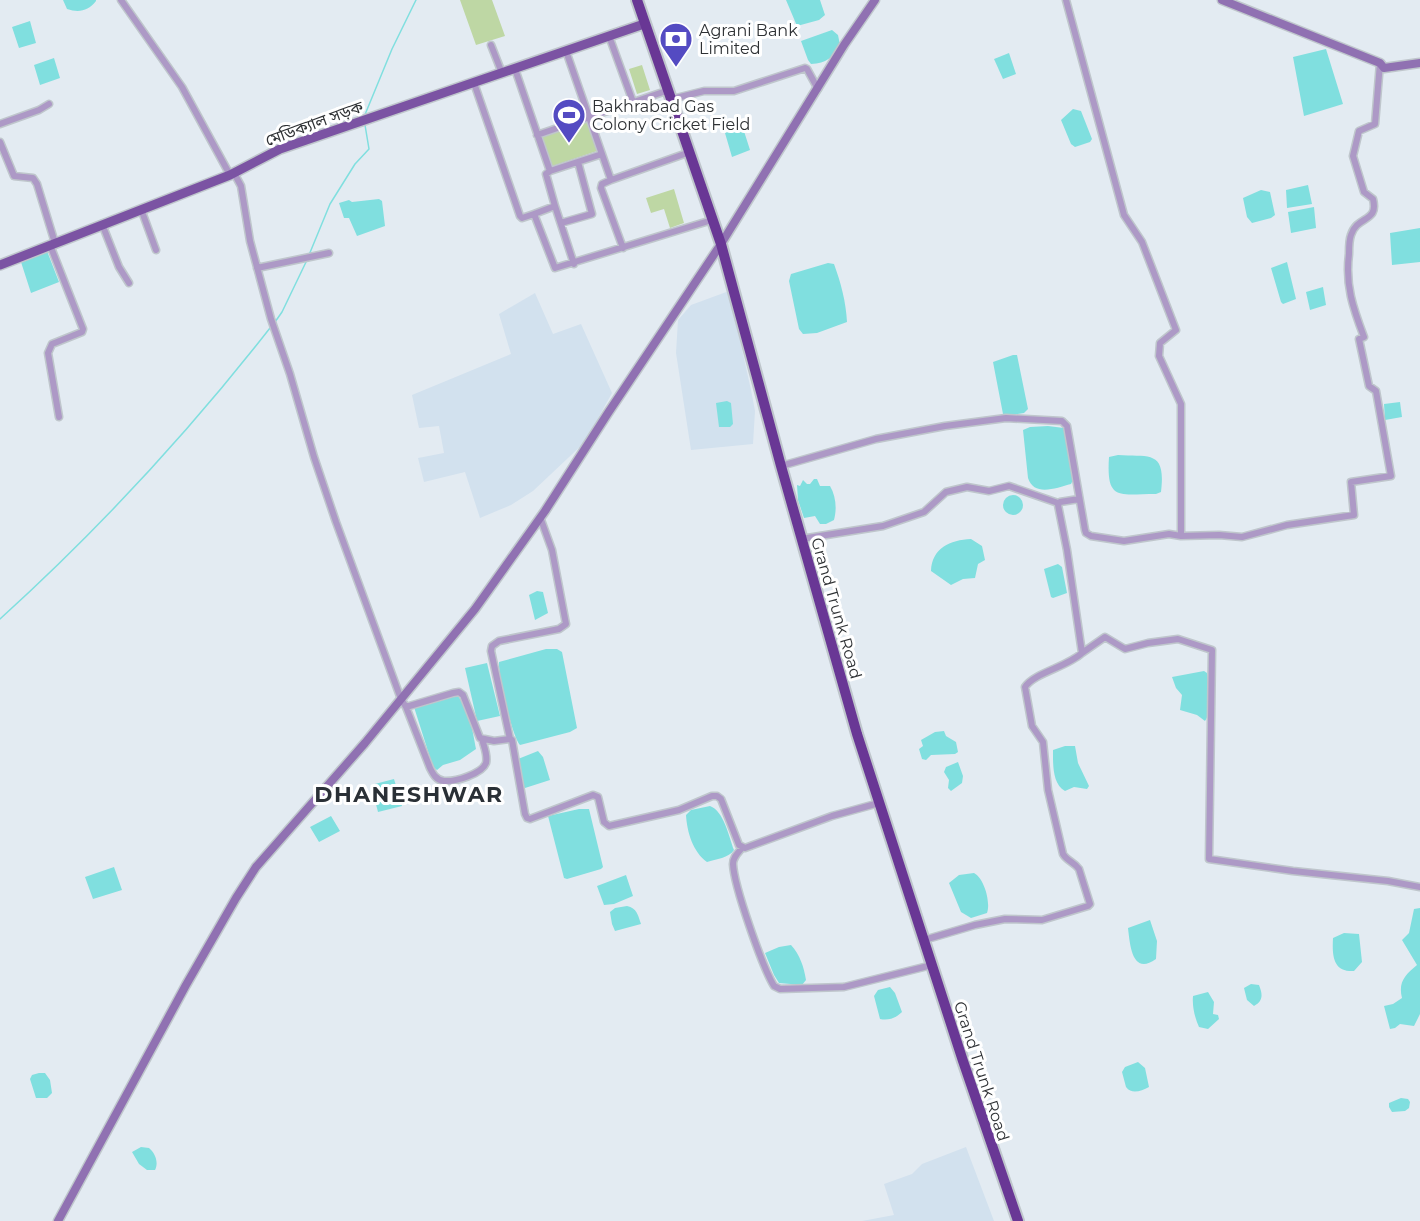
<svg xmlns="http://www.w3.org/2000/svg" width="1420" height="1221" font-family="Montserrat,'Noto Sans Bengali',sans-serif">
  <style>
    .built { fill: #d2e1ee }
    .green { fill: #bed7a4 }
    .water { fill: #80dfdf }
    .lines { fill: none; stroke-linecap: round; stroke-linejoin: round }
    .stream { stroke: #80dfdf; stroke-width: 1.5 }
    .street-casing { stroke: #bfc6cc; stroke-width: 9 }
    .secondary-casing { stroke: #bfc6cc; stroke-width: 11 }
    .primary-casing { stroke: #bfc6cc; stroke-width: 12 }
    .highway-casing { stroke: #bfc6cc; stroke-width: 14 }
    .street { stroke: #ad99c6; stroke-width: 6 }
    .secondary { stroke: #9071b2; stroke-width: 8 }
    .primary { stroke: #7b53a3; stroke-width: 9 }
    .highway { stroke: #693795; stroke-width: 10 }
    .labels { text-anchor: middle; stroke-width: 6; stroke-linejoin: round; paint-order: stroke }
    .poi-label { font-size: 16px; fill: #2e3134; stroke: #fff; text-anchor: start }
    .street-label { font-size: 16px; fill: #2e3134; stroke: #fff }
    .district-label { font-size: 22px; font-weight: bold; letter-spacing: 1.5px; fill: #2a3036; stroke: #fff }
  </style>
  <rect width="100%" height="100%" fill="#e3ebf2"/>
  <!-- built -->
  <path class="built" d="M729,291l22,99 4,21 -2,33 -62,6 -15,-97 2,-33 13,-15z
    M535,293l18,41 28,-10 31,69 -27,49 -52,49 -22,14 -31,13 -15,-46 -41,10 -6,-24 26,-5 -5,-27 -20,2 -7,-33 99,-41 -12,-40z
    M966,1147l28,74h-132l32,-6 -10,-31 28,-10 10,-10z"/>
  <!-- green -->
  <path class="green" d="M460,0h32l13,36 -29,9z
    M642,65l8,25 -13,4 -8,-25z
    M587,121l10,30 -47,16 -10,-30z
    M674,189l10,34 -14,5 -6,-19 -13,4 -5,-15z"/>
  <!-- water -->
  <path class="water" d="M63,0h33v1c-8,10 -17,12 -29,8z
    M786,0h34l5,15 -6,5 -22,6z
    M30,21l6,22 -17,5 -7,-21z
    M832,30l6,5 2,10c-8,13 -13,18 -29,19l-3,-4 -7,-19z
    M1326,49l17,55 -39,12 -11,-59z
    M1009,53l7,21 -13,5 -9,-20z
    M54,58l6,20 -20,7 -6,-20z
    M1073,109l8,2 11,28 -2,3 -15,5 -4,-3 -10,-24z
    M737,128h6l7,22 -18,7 -7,-24z
    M1308,185l4,19 -25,4 -1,-18z
    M1261,190l9,2 5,23 -4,3 -19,5 -5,-6 -4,-19z
    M379,199l3,2 3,25 -28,10 -8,-18h-5l-5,-15 10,-3 3,2z
    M1314,207l2,21 -25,5 -3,-21z
    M1420,228v34l-28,3 -2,-32z
    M47,251l12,31 -28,11 -10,-31z
    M1287,262l9,37 -13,5 -2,-2 -10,-34z
    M828,263l6,1c7,19 12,38 13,58l-30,11 -14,1 -4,-5 -10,-48 2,-7z
    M1323,287l3,18 -16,5 -4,-18z
    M1013,355h4l11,54 -4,4 -18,3 -3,-2 -10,-52z
    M727,401l4,2 2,21 -3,3h-11l-3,-24z
    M1400,402l2,15 -17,3 -1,-16z
    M1048,426l16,2 2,3 7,49 -2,4c-15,4 -37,13 -43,-6l-5,-48 7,-3z
    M1118,455c32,2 48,-5 43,37l-5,2c-37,0 -50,8 -47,-37z
    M814,479h3l3,7h10c6,10 7,23 4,34l-8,4h-6l-5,-8 -11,2 -6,-18 -1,-15 3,1 3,-6 4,4h3z
    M1003 505a10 10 0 1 1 20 0a10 10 0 1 1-20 0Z
    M971,539l11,7 3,14 -7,4 -3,14 -12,1 -12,6 -20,-14c1,-23 19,-31 40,-32z
    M1058,564l4,3 5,26 -14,5 -2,-1 -7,-28z
    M537,591l6,1 5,21 -13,7 -6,-25z
    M546,649h11l5,3 15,76 -7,4 -50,13c-8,-8 -22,-71 -21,-83z
    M487,663l13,53 -23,5 -12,-53z
    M1204,671l3,2c2,10 5,40 -2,48l-8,-6 -17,-5 2,-15 -6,-7 -4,-11z
    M456,694c13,13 17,38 20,55l-16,11 -17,5 -6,5 -4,-3 -19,-60z
    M944,731l2,5 10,6 2,10 -3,2 -24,1 -5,5 -4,-1 -3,-10 4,-3 -2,-6 14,-8z
    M1065,746h10l3,17 11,23 -2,3 -13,-2 -9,4c-13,-7 -12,-28 -12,-41z
    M538,751l5,6 7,23 -25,8 -3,-3 -4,-26z
    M958,762l5,14 -1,7 -11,8 -3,-3 1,-8 -5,-8 2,-5z
    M394,779l8,27 -24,6 -7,-27z
    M710,806c14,5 19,31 24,44 -5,8 -18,9 -27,12 -14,-10 -20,-30 -21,-47l5,-5z
    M579,809h10l14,58 -2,2 -34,10 -3,-1 -16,-62z
    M331,816l9,15 -21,11 -9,-15z
    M114,867l8,23 -29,9 -8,-22z
    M974,873c10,5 17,29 13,40l-16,5 -10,-6 -12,-29 10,-8z
    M626,875l7,21 -19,8 -10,1 -7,-19z
    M627,906c10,2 11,9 14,18l-26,7 -3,-7 -2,-12 5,-4z
    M1420,908v106l-6,12 -14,-2 -5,4 -5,1 -6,-23 9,-2 9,-6c-4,-16 3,-23 15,-33l-15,-25 7,-7 5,-24z
    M1150,920l7,21 -1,18c-24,17 -26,-14 -28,-31z
    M1344,933l15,1 3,28 -8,9c-21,1 -22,-15 -21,-33z
    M791,945c9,10 13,22 15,35l-4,5 -23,-2 -5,-8 -9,-22 14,-6z
    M1251,984l8,1c4,10 4,16 -5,21l-7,-6 -3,-12z
    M890,987l5,6 7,19c-6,6 -14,9 -22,7l-6,-23 4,-6z
    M1208,992l6,10 -1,12 5,1 1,4 -11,10 -9,-2c-4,-9 -7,-20 -6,-31z
    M1138,1062l7,6 4,19c-8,4 -17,8 -23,0l-4,-15 3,-5z
    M39,1073h6l5,7 2,13 -5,5h-11l-6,-19 2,-4z
    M1401,1098l7,1 2,3 -1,6 -4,3 -13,1 -3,-5v-4z
    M141,1147l8,1c6,5 10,14 6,22h-8l-8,-6 -7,-12z"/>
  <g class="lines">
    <!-- stream -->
    <path class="stream" d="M364,117l28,-68 24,-49
      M309,255l21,-51 25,-40 14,-15 -4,-24
      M275,322l7,-10 25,-52
      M0,619c98,-89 188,-186 270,-291"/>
    <!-- street casing -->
    <g class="street-casing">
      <path id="street" d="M121,0l61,87 48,88
        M1066,0l58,215 18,27 34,88 -16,13 -1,13 22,48v132
        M609,36l24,66
        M491,45l11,28
        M566,51l45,129 79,-28
        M515,69l35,102 52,-17
        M474,83l46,133 2,2 12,-4
        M672,99l32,-8h30l71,-23 2,1 11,20
        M0,124l39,-14 10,-6
        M537,135l132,-45
        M0,142l14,34 19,2 4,6 18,59
        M550,171l-4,3 9,32 -21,8 21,54 157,-48
        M234,173l7,13 9,55 21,78 19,55 24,83 22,65 65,177 5,8 24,61c3,6 6,12 14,13 11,1 38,-7 42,-18 2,-8 -2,-16 -4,-24
        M611,180l-9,4 -1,4 22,60
        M555,206l19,58
        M141,209l15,41
        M561,223l31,-9 -14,-52
        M102,224l17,43 10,16
        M50,245l33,84 -1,3 -30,12 -4,9 11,64
        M257,268l72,-15
        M781,466l95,-27 69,-13 61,-8 56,3 5,5 18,104 1,3 5,3 33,5 45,-7 12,2 38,-1 23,2 45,-12 67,-10 -3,-33 40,-6 -15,-85 -7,-5 -10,-47 5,-2c-11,-29 -19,-52 -15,-83 0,-6 0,-14 2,-19 6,-20 28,-12 22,-36l-9,-7 -11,-36 6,-25 16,-7 5,-61
        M801,539l82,-13 41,-14 22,-20 21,-5 22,4 20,-5 49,17
        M1082,653l23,-16 20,12 23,-6 30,-4 34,11 -3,209 84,12 95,10 32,6
        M406,707l47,-14 6,-1 4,3 17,43 14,3 16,-2 2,1 13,74 2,4 3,1 63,-24 5,2 6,25 5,4 70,-16 33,-14h5l4,3 18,46 6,3 87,-32 47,-13
        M510,739l-19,-88 1,-5 7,-5 60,-12 7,-5 -14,-74 -12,-33
        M742,848c-4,5 -9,9 -9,16 1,22 29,102 41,122l6,3 64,-2 88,-22
        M924,940l51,-15 30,-6 37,1 46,-14 2,-2 -11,-35c-5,-7 -12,-8 -16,-15l-15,-64 -5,-48 -11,-16 -7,-39c9,-14 42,-20 57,-34l-15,-103 -9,-45 2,-3 19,-3"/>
    </g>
    <!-- secondary casing -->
    <g class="secondary-casing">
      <path id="secondary" d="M1222,0l158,63 4,5 36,-5
        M58,1221l128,-236 50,-87 20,-31 109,-124 110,-134 70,-98 63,-98 113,-169 123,-199 31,-45"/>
    </g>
    <!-- primary casing -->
    <g class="primary-casing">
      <path id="primary" d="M0,265l230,-90 50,-26 364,-125"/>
    </g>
    <!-- highway casing -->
    <g class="highway-casing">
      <path id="highway" d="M637,0l84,244 60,222 76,268 106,327 55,160"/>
    </g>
    <!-- street -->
    <use href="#street" class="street"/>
    <!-- secondary -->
    <use href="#secondary" class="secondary"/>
    <!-- primary -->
    <use href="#primary" class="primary"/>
    <!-- highway -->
    <use href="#highway" class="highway"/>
  </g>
  <!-- icons -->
  <defs>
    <g id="bank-pin" transform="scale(1.725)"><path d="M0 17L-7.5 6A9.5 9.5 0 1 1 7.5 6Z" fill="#544bc2" stroke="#fff"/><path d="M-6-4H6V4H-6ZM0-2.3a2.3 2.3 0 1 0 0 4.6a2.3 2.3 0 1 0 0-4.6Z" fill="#fff"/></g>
    <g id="stadium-pin" transform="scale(1.725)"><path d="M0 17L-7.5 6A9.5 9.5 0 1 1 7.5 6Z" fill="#544bc2" stroke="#fff"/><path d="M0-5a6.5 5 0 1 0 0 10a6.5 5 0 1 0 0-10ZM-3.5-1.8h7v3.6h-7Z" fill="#fff"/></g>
  </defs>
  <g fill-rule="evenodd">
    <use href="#bank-pin" x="676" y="39"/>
    <use href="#stadium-pin" x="569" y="115"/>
  </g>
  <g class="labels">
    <!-- poi labels -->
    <g class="poi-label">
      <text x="699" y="36">Agrani Bank<tspan x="699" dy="18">Limited</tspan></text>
      <text x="592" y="112">Bakhrabad Gas<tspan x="592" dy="18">Colony Cricket Field</tspan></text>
    </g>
    <!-- street labels -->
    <g class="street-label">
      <text transform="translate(314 123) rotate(-20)" y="6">মেডিক্যাল সড়ক</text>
      <text transform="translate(837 608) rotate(74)" y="6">Grand Trunk Road</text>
      <text transform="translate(982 1071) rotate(72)" y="6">Grand Trunk Road</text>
    </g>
    <!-- district labels -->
    <g class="district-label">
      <text x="409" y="802">DHANESHWAR</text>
    </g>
  </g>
</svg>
